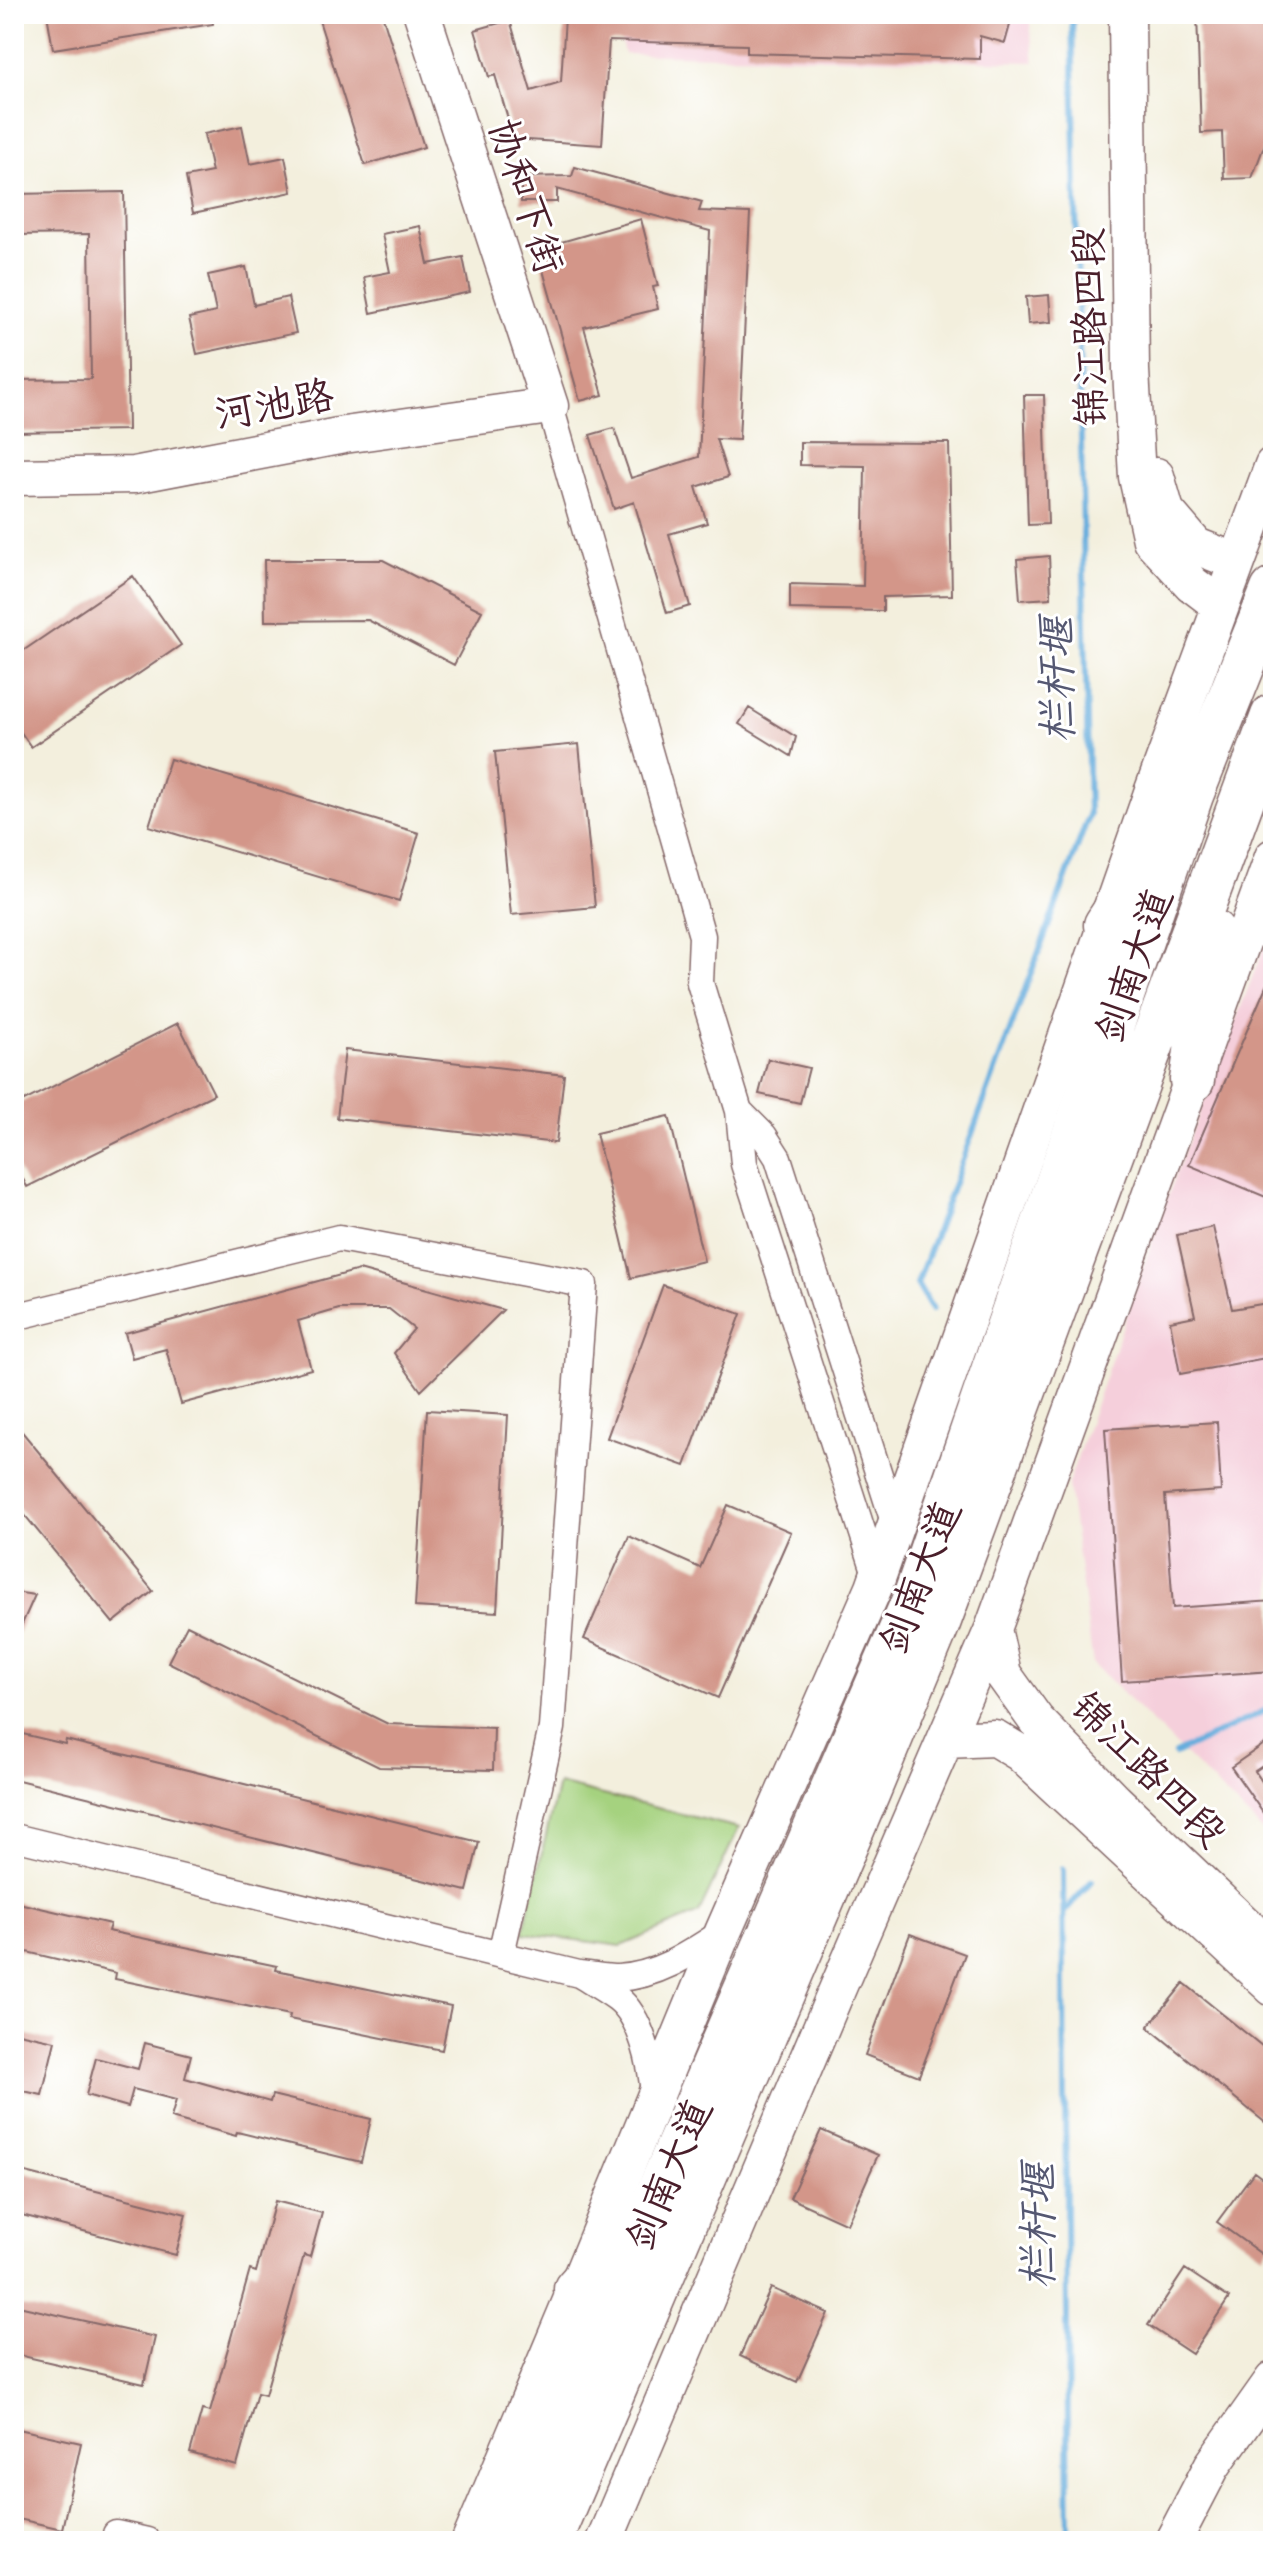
<svg xmlns="http://www.w3.org/2000/svg" width="1287" height="2555" font-family="Caveat,'LXGW WenKai TC',sans-serif">
  <style>
    .built { fill: #f5cfdb }
    .green { fill: #a5d27f; stroke: #787855; stroke-width: 2 }
    .lines { fill: none; stroke-linecap: round; stroke-linejoin: round }
    .stream { stroke: #66addd; stroke-width: 6 }
    .building { fill: #d39689 }
    .street-casing { stroke: #856869; stroke-width: 29 }
    .secondary-casing { stroke: #856869; stroke-width: 39 }
    .highway-casing { stroke: #856869; stroke-width: 47 }
    .street { stroke: #fff; stroke-width: 26 }
    .secondary { stroke: #fff; stroke-width: 36 }
    .highway { stroke: #fff; stroke-width: 44 }
    .labels { text-anchor: middle; stroke-width: 6; stroke-linejoin: round; paint-order: stroke }
    .street-label { font-size: 40px; fill: #4a1f2b; stroke: #fff }
    .water-label { font-size: 42px; font-style: italic; fill: #555872; stroke: #fff }
  </style>
  <rect width="100%" height="100%" fill="#fff"/>
  <filter id="ink" filterUnits="userSpaceOnUse"><feTurbulence type="fractalNoise" baseFrequency=".0125" numOctaves="2"/><feDisplacementMap in="SourceGraphic" scale="16" xChannelSelector="R" yChannelSelector="G"/><feConvolveMatrix kernelMatrix="1 2 1 2 8 2 1 2 1" color-interpolation-filters="sRGB"/></filter>
  <filter id="wash" filterUnits="userSpaceOnUse"><feTurbulence type="fractalNoise" baseFrequency=".006" numOctaves="4" result="noise"/><feDisplacementMap in="SourceGraphic" scale="32" xChannelSelector="R" yChannelSelector="G"/><feGaussianBlur stdDeviation="1.8" result="paint"/><feColorMatrix in="noise" values="0 0 0 0 0 0 0 0 0 0 0 0 0 0 0 0 0 1.4 0 .05"/><feComposite in="paint" operator="in"/></filter>
  <g filter="url(#wash)">
    <rect width="100%" height="100%" fill="#f3efdd"/>
    <!-- built -->
    <path class="built" d="M616,14h413l5,48 -410,-8z
      M1273,924v917l-180,-177 -25,-180 107,-308z"/>
    <!-- green -->
    <path class="green" d="M558,1784l181,44 -40,85 -78,33 -98,-13z"/>
    <g class="lines">
      <!-- stream -->
      <path class="stream" d="M932,1310l-15,-26 172,-469 -17,-801
        M1175,1754l98,-47
        M1063,1869l6,672
        M1065,1911l27,-30"/>
    </g>
    <g id="blocks">
      <!-- building -->
      <path class="building" d="M47,14h165l1,10 -160,25z
        M317,14h65l42,133 -59,18z
        M630,14h383l-8,29 -25,-7v23l-233,-6v-8l-138,-4 -7,104 -88,-6 -19,-64 -6,2 -14,-47 35,-10 21,71 30,-9 4,-65 65,4z
        M1197,14h76v108l-21,56 -28,1 -2,-47 -21,1z
        M242,126l8,38 35,-7 7,35 -99,21 -7,-36 26,-5 -8,-38z
        M575,167l127,35 -3,9 51,2 -11,227 -23,-1 12,38 -32,10 11,36 -38,11 21,72 -23,7 -33,-111 -20,7 -24,-74 24,-7 17,50 68,-21 11,-226 -153,-42v13h-36v-25l51,-1z
        M124,192l4,238 -114,2v-52l77,-1 -2,-145 -75,1v-41z
        M641,219l17,67 -5,1 5,22 -74,18 19,68 -23,6 -43,-152z
        M420,226l8,38 35,-7 7,35 -99,21 -7,-36 26,-5 -8,-38z
        M246,267l8,38 34,-8 8,36 -99,21 -8,-36 27,-6 -8,-37z
        M1049,295l2,27 -23,2 -2,-27z
        M1024,395h20l4,129 -20,1z
        M800,442l149,1 3,152 -69,2v14l-93,-2v-25l73,2 2,-120 -65,-1z
        M1049,556l2,42 -31,2 -3,-41z
        M264,560h119l99,51 -28,54 -86,-45 -103,1z
        M133,576l48,69 -150,102 -17,-25v-65z
        M749,708l47,29 -5,19 -52,-32z
        M579,744l16,163 -84,8 -16,-163z
        M170,759l249,74 -20,68 -250,-75z
        M1273,970v230l-84,-35z
        M178,1023l36,71 -187,93 -13,-26v-55z
        M345,1050l219,25 -8,68 -219,-25z
        M768,1059l41,9 -9,35 -41,-9z
        M669,1116l35,145 -73,17 -35,-145z
        M1213,1227l19,82 41,-7v27l-7,1 5,27 -91,17 -10,-53 25,-5 -18,-81z
        M359,1270l144,40 -82,81 -27,-38 20,-24 -25,-20h-50l-41,12 13,48 -130,35 -15,-55 -34,9 -7,-25z
        M663,1285l78,29 -56,152 -78,-28z
        M427,1410l81,5 -11,197 -82,-5z
        M14,1422l139,169 -40,32 -99,-121z
        M1217,1422l4,69 -56,4 8,113 100,-7v70l-151,10 -17,-252z
        M728,1505l63,27 -73,166 -134,-59 45,-103 71,32z
        M14,1592l21,3 -21,47z
        M187,1625l201,99 106,4 -1,42 -114,-3 -211,-105z
        M14,1732l51,12 1,-4 413,102 -12,49 -453,-112z
        M1273,1738v21l-18,12 18,27v29l-42,-60z
        M14,1902l96,22 -2,7 169,35 -1,4 175,36 -9,44 -153,-31 1,-4 -175,-36 1,-6 -102,-24z
        M910,1934l55,20 -46,122 -54,-21z
        M1184,1983l89,72v74l-125,-102z
        M14,2032l41,9 -13,54 -28,-6z
        M145,2043l46,12 -6,23 85,24 2,-7 99,24 -10,43 -124,-30 -1,4 -65,-18 5,-18 -43,-11 -5,18 -42,-12 10,-37 42,11z
        M821,2130l57,25 -31,69 -57,-26z
        M14,2170l172,44 -10,41 -162,-42z
        M1254,2172l19,14v55l-10,14 -46,-33z
        M275,2201l47,12 -12,44 -6,-2 -39,140 -8,-2 -20,73 -47,-13 12,-43 8,2 40,-142 6,2z
        M1185,2269l44,29 -37,56 -44,-29z
        M771,2288l57,25 -31,69 -57,-26z
        M14,2305l141,32 -11,47 -130,-30z
        M14,2428l67,15 -19,86 -48,-11z"/>
    </g>
  </g>
  <g filter="url(#ink)">
    <use href="#blocks" fill-opacity="0" stroke="#856869" stroke-width="2"/>
    <g class="lines">
      <!-- street casing -->
      <g class="street-casing">
        <path id="street" d="M550,406l152,530 -2,47 39,128
          M14,1317l325,-79 245,46 -32,444 -51,226
          M877,1577l-133,-413 -5,-53 25,25 14,22 117,367
          M14,1837l565,137
          M654,2096c-2,-30 -12,-79 -37,-98 -12,-9 -25,-16 -38,-24 13,1 26,4 39,4 40,-2 73,-25 105,-46
          M116,2534l31,7"/>
      </g>
      <!-- secondary casing -->
      <g class="secondary-casing">
        <path id="secondary" d="M1127,14l4,356 6,107 14,63 41,44 29,22
          M1156,476l10,35 30,35 41,16
          M14,477l120,-2 210,-40 206,-29 -128,-392
          M993,1629l10,45 33,46 79,81 158,150
          M945,1740l50,-2 25,15 253,235
          M470,2541l106,-252 147,-357 151,-345 278,-794 121,-328
          M604,2541l230,-544 159,-368 280,-772
          M1173,2541l39,-75 61,-86"/>
      </g>
      <!-- highway casing -->
      <g class="highway-casing">
        <path id="highway" d="M1106,925l51,-78
          M1192,1080l21,-148
          M576,2289l54,-61
          M508,2541l407,-943 276,-803 82,-205
          M549,2541l319,-749 70,-169 335,-907"/>
      </g>
      <!-- street -->
      <use href="#street" class="street"/>
      <!-- secondary -->
      <use href="#secondary" class="secondary"/>
      <!-- highway -->
      <use href="#highway" class="highway"/>
    </g>
  </g>
  <g class="labels">
    <!-- street labels -->
    <g class="street-label">
      <text transform="translate(527 196) rotate(72)" y="14">协和下街</text>
      <text transform="translate(1089 327) rotate(-91)" y="14">锦江路四段</text>
      <text transform="translate(274 404) rotate(-10)" y="14">河池路</text>
      <text transform="translate(1133 965) rotate(-71)" y="14">剑南大道</text>
      <text transform="translate(919 1577) rotate(-69)" y="14">剑南大道</text>
      <text transform="translate(1149 1769) rotate(45)" y="14">锦江路四段</text>
      <text transform="translate(668 2174) rotate(-67)" y="14">剑南大道</text>
    </g>
    <!-- water labels -->
    <g class="water-label">
      <text transform="translate(1056 680) rotate(-91)" y="15">栏杆堰</text>
      <text transform="translate(1037 2226) rotate(-90)" y="15">栏杆堰</text>
    </g>
  </g>
  <!-- margin -->
  <rect width="1287" height="2555" fill="none" stroke="#fff" stroke-width="48"/>
</svg>
